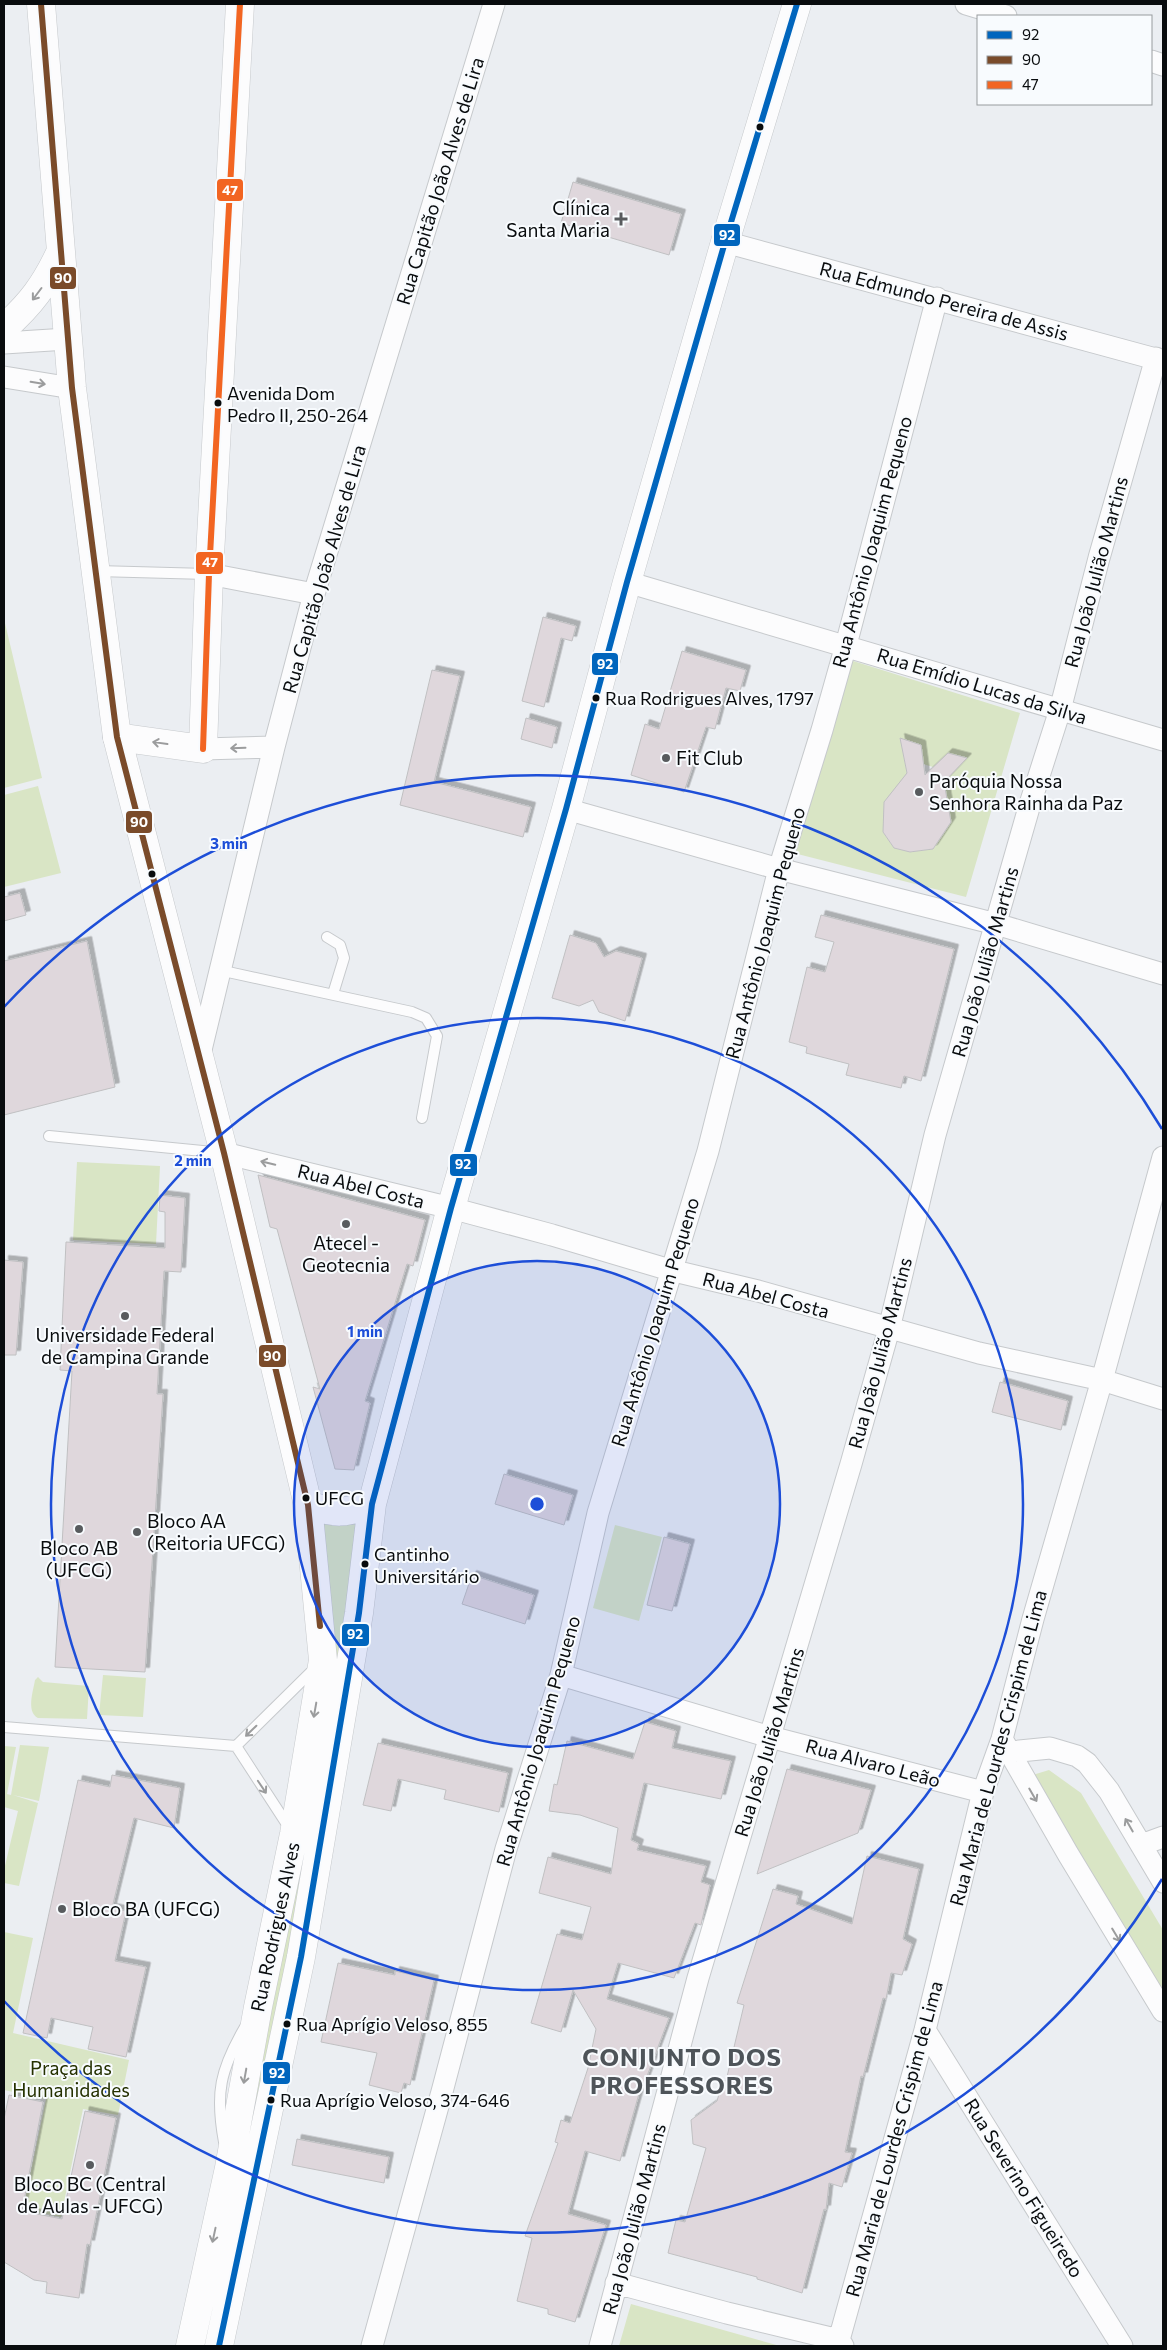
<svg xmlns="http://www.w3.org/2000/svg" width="1167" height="2350" font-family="Commissioner,sans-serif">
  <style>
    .green { fill: #d9e5c5; fill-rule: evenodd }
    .building { fill: #dfd7dc; stroke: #c0c0c2; filter: url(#shadow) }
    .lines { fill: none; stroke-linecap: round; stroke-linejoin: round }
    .lane-casing { stroke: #c6c9cc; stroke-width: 12 }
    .street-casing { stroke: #c6c9cc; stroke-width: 23 }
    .secondary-casing { stroke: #c6c9cc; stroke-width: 29 }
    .primary-casing { stroke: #c6c9cc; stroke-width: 29 }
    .lane { stroke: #fcfcfd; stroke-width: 10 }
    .street { stroke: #fcfcfd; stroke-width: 21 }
    .secondary { stroke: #fcfcfd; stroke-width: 28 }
    .primary { stroke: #fcfcfd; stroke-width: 28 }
    .bus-1-casing { stroke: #f8fbfe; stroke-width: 10 }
    .bus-2-casing { stroke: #f8fbfe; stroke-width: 10 }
    .bus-3-casing { stroke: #f8fbfe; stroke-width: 10 }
    .bus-1 { stroke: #0065bd; stroke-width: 6 }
    .bus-2 { stroke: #7a4b2a; stroke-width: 6 }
    .bus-3 { stroke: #f26522; stroke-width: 6 }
    .oneway { stroke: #9b9c9d }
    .ring { fill: none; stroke: #1d4ed8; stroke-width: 2.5 }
    .bus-dot { fill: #090c0e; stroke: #f8fbfe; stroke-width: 2 }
    .poi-dot { fill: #585b5e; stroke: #f8fbfe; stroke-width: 2 }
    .labels { text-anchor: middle; stroke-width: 4; stroke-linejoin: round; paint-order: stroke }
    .bus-label { font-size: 18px; fill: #090c0e; stroke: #f8fbfe; text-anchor: start }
    .street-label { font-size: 19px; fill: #090c0e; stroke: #f8fbfe }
    .poi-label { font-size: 19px; fill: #090c0e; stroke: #f8fbfe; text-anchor: start }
    .park-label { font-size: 19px; fill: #253100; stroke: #f8fbfe }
    .district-label { font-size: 24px; font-weight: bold; letter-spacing: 1px; fill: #4e5459; stroke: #f8fbfe }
    .centre { fill: #1d4ed8; stroke: #f8fbfe; stroke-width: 2.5 }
    .ring-label { font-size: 15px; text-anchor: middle; font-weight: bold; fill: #1d4ed8; stroke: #f8fbfe; stroke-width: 4; stroke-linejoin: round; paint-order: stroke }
    .line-badge { stroke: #f8fbfe; stroke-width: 2 }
    .badge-label { font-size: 14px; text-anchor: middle; font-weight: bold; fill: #fff }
  </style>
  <defs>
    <filter id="shadow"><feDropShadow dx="4.5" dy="-4.5" stdDeviation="0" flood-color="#0004"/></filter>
  </defs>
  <rect width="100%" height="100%" fill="#ebeef2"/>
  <!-- green -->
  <path class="green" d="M4,619l38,159 -38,10z
    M834,655l186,58 -54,184 -188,-48zM901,739l20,6 2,19 10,3 33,-9 -22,24 7,40 -18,27 -23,3 -16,-4 -11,-16 24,-59z
    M38,786l23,87 -57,14v-92z
    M77,1162l83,4 -4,78 -83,-4z
    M362,1515l-24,180 -125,651h-21l136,-684 -14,-141z
    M615,1525l47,12 -23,84 -46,-13z
    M103,1675l43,3 -3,39 -44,-2z
    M38,1677l5,5 46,4 -2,33 -49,-1c-12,-6 -5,-26 -3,-38z
    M20,1745l29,2 -10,54 -26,-6 25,8 -19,83 -15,-3v-13l14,-59 -14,-4v-61l12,1 -9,47 4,1z
    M1049,1770l32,23 82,137v90l-150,-239z
    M4,1932l29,6 -20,95 116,27 -11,55 -35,-6 -22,108 -38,-8 23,-110 -42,-9z
    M631,2304l149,42h-161z"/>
  <!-- building -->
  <path class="building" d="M573,182l108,32 -12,41 -108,-32z
    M543,617l33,9 -4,15 -11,-3 -17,69 -22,-6z
    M682,651l64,19 -6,21 -14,-3 -11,41 -9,-2 -22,65 -53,-17 14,-51 14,5z
    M432,670l28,6 -26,106 97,25 -8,30 -123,-32z
    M526,718l31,9 -5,21 -31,-9z
    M900,738l21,7 4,30 23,-22 19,5 -23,24 7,40 -18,27 -23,3 -16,-4 -11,-16 1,-30 23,-29z
    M20,893l6,22 -22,6v-24z
    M821,915l133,34 -33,132 -17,-5 -3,12 -55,-13 3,-11 -43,-11 1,-6 -18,-5 18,-75 18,5 9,-30 -19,-5z
    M570,935l26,8 8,14 12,-6 26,7 -17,63 -26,-9 -6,-12 -14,6 -27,-8z
    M87,941l28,146 -111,28v-154z
    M258,1175l167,45 -12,46 -6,-2 -42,137 5,2 -16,67 -19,-1 -22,-82 7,2 -43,-160 -7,-2z
    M160,1195l25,3 -4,74 -17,-1 -7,123h6l-18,278 -90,-5 17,-296 -12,-1 6,-128 99,6v-36l-6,-1z
    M4,1260l19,2 -7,93h-12z
    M1000,1382l68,19 -7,29 -69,-18z
    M504,1474l69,21 -9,30 -69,-21z
    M664,1537l26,7 -18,67 -25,-6z
    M472,1575l62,20 -9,29 -63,-20z
    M645,1722l31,9 -4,17 59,13 -10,38 -77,-16 -13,57 8,4 -2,6 69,16 -5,16 9,3 -9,40 -6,-2 -21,55 -56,-15 -11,36 62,19 -25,66 -2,-1 -22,78 -35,-10 -17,63 38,11 -31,97 -27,-8v-5l-31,-8 15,-63 -7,-2 33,-93 -3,-1 6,-22 9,3 18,-55 8,-39 -23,-39 -12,42 -30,-9 26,-89 25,6 9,-33 -52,-14 9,-36 63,17 7,-46 -38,-13 -31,-4 5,-27 3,1 10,-44 66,18z
    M378,1743l130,30 -9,39 -55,-13 2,-9 -48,-11 -7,32 -28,-6z
    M787,1769l84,21 -13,43 -101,41z
    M112,1775l68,13 -6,40 -40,-10 -22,90 14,3 -11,50 31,6 -20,90 -38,-8 5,-22 -42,-9 -4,20 -24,-5 55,-253 32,7z
    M867,1856l52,13 -16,70 9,5 -10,31 -11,-2 -5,26 -3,-1 -20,79 -2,-1 -16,76 7,1 -10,34 -13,-4 -3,27 -2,-1 -22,84 -45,-14v-2l-89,-24 8,-33 9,2 21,-74 -13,-4 -2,-24 26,-19 6,-21 3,1 18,-76 -7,-2 36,-114 25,7 -2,8 56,20z
    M338,1963l57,12v-4l39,9 -24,105 -6,-2 -3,10 -32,-8 8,-32 -56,-11z
    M9,2095l34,7 -21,109 40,8 23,-108 31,7 -26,127 -3,-1 -8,54 -33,-5 1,-11 -13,-2 -30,-18v-143z
    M297,2139l92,18 -5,26 -92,-18z"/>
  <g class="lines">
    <!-- lane casing -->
    <g class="lane-casing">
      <path id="lane" d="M97,571l110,3
        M327,937l13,8 4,13 -11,36
        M219,970l193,42 14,6 11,18 -15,82
        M49,1136l174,17
        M4,1727l232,19 79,-78
        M236,1746l54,83
        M224,2142c-9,-49 -4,-72 21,-115"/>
    </g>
    <!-- street casing -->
    <g class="street-casing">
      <path id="street" d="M966,4l40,12
        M1151,61l12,4
        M725,242l438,119
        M4,343l63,-4
        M4,377l68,11
        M209,574l105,20
        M627,582l536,158
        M203,749l71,-2
        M566,809l213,60 217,55 167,50
        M200,1054l74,-307 40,-153 180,-590
        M224,1153l227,55 101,27 118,35 88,21 221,62 123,27 61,19
        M561,1675l209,62 213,55
        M1002,1739l66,115 95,157
        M1010,1752l40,-4 27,8 10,7 22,28 54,91
        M1141,1845l22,-8
        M925,2030l197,316
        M616,2283l111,30 112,27 4,6
        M839,2340l86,-310 58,-238 19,-53 31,-120 69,-239 61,-223
        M372,2346l71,-258 63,-239 55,-174 37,-162 110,-362 71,-282 43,-139 24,-85 91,-347
        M600,2346l98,-368 153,-514 38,-135 46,-194 95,-331 30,-94 39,-152 57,-200"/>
    </g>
    <!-- secondary casing -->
    <g class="secondary-casing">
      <path id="secondary" d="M41,4l31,384 45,349
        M4,328c27,-24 41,-43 56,-75"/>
    </g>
    <!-- primary casing -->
    <g class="primary-casing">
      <path id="primary" d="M308,1505c28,9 36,9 64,-1
        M190,2346l39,-178 29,-161 36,-173 29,-174 -15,-155 -84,-352 -107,-416 86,12 6,-175 31,-570
        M219,2346l82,-389 58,-344 13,-109 79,-296 115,-399 61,-227 98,-340 72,-238"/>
    </g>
    <!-- lane -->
    <use href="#lane" class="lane"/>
    <!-- street -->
    <use href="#street" class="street"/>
    <!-- secondary -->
    <use href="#secondary" class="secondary"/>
    <!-- primary -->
    <use href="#primary" class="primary"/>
    <!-- bus-1 casing -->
    <g class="bus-1-casing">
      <path id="bus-1" d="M219,2346l82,-389 58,-344 13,-109 79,-296 115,-399 61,-227 98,-340 72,-238"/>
    </g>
    <!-- bus-2 casing -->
    <g class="bus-2-casing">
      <path id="bus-2" d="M41,4l31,384 45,349 107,416 84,352 12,121"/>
    </g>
    <!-- bus-3 casing -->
    <g class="bus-3-casing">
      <path id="bus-3" d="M203,749l6,-175 31,-570"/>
    </g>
    <!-- bus-1 -->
    <use href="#bus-1" class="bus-1"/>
    <!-- bus-2 -->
    <use href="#bus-2" class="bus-2"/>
    <!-- bus-3 -->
    <use href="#bus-3" class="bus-3"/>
  </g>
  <!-- one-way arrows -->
  <defs><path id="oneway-shaft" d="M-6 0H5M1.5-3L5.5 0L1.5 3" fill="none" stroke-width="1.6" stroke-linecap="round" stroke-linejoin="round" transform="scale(1.25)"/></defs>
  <g class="oneway">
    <use href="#oneway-shaft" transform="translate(37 294) rotate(127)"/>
    <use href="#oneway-shaft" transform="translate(38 383) rotate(9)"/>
    <use href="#oneway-shaft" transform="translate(160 743) rotate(-172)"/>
    <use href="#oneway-shaft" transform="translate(238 748) rotate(178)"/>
    <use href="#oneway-shaft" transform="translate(268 1163) rotate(-166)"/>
    <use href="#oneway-shaft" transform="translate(315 1710) rotate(100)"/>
    <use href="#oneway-shaft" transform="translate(251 1731) rotate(136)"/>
    <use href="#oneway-shaft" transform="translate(262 1787) rotate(56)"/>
    <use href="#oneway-shaft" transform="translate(1033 1795) rotate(60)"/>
    <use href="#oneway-shaft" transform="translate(1129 1825) rotate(-120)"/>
    <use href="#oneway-shaft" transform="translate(1116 1935) rotate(59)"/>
    <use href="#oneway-shaft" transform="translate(245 2076) rotate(100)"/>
    <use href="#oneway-shaft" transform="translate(214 2235) rotate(102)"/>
  </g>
  <!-- distance rings -->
  <circle cx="537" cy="1504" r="243" fill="#1d4ed8" fill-opacity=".12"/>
  <g class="ring">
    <circle cx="537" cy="1504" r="243"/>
    <circle cx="537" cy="1504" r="486"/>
    <path d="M1162 1879A729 729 0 0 1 4 2001M4 1007A729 729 0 0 1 1162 1129"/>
  </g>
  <!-- markers -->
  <g class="bus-dot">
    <circle cx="760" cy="127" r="4.5"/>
    <circle cx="218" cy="403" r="4.5"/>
    <circle cx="596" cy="698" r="4.5"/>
    <circle cx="152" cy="874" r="4.5"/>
    <circle cx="306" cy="1498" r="4.5"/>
    <circle cx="365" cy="1564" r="4.5"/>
    <circle cx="287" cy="2024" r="4.5"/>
    <circle cx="271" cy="2100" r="4.5"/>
  </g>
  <g class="poi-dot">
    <path d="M618.5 211.5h5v5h5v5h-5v5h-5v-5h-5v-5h5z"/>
    <circle cx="666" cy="758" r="5"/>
    <circle cx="919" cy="792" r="5"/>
    <circle cx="346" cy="1224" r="5"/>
    <circle cx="125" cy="1316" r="5"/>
    <circle cx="79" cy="1529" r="5"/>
    <circle cx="137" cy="1532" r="5"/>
    <circle cx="62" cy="1909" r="5"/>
    <circle cx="90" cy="2165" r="5"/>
  </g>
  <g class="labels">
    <!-- bus labels -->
    <g class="bus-label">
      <text x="227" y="400">Avenida Dom<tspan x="227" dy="22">Pedro II, 250-264</tspan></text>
      <text x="605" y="705">Rua Rodrigues Alves, 1797</text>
      <text x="315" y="1505">UFCG</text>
      <text x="374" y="1561">Cantinho<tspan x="374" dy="22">Universitário</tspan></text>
      <text x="296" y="2031">Rua Aprígio Veloso, 855</text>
      <text x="280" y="2107">Rua Aprígio Veloso, 374-646</text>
    </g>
    <!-- street labels -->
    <g class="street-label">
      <text transform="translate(440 181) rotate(-73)" y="7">Rua Capitão João Alves de Lira</text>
      <text transform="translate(944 301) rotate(15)" y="7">Rua Edmundo Pereira de Assis</text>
      <text transform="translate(872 542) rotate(-75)" y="7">Rua Antônio Joaquim Pequeno</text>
      <text transform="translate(324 569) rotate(-74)" y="7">Rua Capitão João Alves de Lira</text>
      <text transform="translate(1096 572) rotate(-75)" y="7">Rua João Julião Martins</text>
      <text transform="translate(982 686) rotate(17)" y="7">Rua Emídio Lucas da Silva</text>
      <text transform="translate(765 933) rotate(-75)" y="7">Rua Antônio Joaquim Pequeno</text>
      <text transform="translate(985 962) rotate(-74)" y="7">Rua João Julião Martins</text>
      <text transform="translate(361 1186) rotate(14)" y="7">Rua Abel Costa</text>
      <text transform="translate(766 1295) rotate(15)" y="7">Rua Abel Costa</text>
      <text transform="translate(655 1322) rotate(-73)" y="7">Rua Antônio Joaquim Pequeno</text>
      <text transform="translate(880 1353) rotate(-75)" y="7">Rua João Julião Martins</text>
      <text transform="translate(538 1741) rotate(-74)" y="7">Rua Antônio Joaquim Pequeno</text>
      <text transform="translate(769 1742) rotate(-73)" y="7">Rua João Julião Martins</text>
      <text transform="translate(998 1748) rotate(-75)" y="7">Rua Maria de Lourdes Crispim de Lima</text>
      <text transform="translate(873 1763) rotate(15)" y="7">Rua Alvaro Leão</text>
      <text transform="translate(275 1927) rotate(-78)" y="7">Rua Rodrigues Alves</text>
      <text transform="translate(894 2139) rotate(-75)" y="7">Rua Maria de Lourdes Crispim de Lima</text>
      <text transform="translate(1024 2188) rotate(58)" y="7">Rua Severino Figueiredo</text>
      <text transform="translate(634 2219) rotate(-75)" y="7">Rua João Julião Martins</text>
    </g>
    <!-- poi labels -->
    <g class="poi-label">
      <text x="610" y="215" text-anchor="end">Clínica<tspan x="610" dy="22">Santa Maria</tspan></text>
      <text x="676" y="765">Fit Club</text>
      <text x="929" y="788">Paróquia Nossa<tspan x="929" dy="22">Senhora Rainha da Paz</tspan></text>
      <text x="346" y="1250" text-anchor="middle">Atecel -<tspan x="346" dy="22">Geotecnia</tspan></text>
      <text x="125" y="1342" text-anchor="middle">Universidade Federal<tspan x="125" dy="22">de Campina Grande</tspan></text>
      <text x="147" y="1528">Bloco AA<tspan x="147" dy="22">(Reitoria UFCG)</tspan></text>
      <text x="79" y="1555" text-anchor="middle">Bloco AB<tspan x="79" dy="22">(UFCG)</tspan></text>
      <text x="72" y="1916">Bloco BA (UFCG)</text>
      <text x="90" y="2191" text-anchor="middle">Bloco BC (Central<tspan x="90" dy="22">de Aulas - UFCG)</tspan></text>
    </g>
    <!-- park labels -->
    <g class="park-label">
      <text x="71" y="2075">Praça das<tspan x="71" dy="22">Humanidades</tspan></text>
    </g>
    <!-- district labels -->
    <g class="district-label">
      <text x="682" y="2066">CONJUNTO DOS<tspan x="682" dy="28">PROFESSORES</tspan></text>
    </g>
  </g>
  <circle cx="537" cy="1504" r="8" class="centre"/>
  <g class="ring-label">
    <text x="229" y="849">3 min</text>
    <text x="193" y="1166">2 min</text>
    <text x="365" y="1337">1 min</text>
  </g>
  <g class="line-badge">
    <rect x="216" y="178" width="28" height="24" rx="5" fill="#f26522"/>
    <rect x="713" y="223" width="28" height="24" rx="5" fill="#0065bd"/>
    <rect x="49" y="266" width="28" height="24" rx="5" fill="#7a4b2a"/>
    <rect x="195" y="551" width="29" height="24" rx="5" fill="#f26522"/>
    <rect x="591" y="652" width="28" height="24" rx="5" fill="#0065bd"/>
    <rect x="125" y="810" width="28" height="24" rx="5" fill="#7a4b2a"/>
    <rect x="449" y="1153" width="29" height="24" rx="5" fill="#0065bd"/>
    <rect x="258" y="1344" width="29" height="24" rx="5" fill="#7a4b2a"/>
    <rect x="341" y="1623" width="29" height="24" rx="5" fill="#0065bd"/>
    <rect x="262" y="2061" width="29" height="24" rx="5" fill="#0065bd"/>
  </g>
  <g class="badge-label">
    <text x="230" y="195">47</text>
    <text x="727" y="240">92</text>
    <text x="63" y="283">90</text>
    <text x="210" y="567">47</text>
    <text x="605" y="669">92</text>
    <text x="139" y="827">90</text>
    <text x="463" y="1169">92</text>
    <text x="272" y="1361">90</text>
    <text x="355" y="1639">92</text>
    <text x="277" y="2078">92</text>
  </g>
  <!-- border -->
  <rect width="1167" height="2350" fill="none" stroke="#090c0e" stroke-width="10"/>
  <!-- legend -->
  <rect x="977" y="15" width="175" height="90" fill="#f8fbfe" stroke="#989b9e"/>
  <rect x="987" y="31" width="25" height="8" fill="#0065bd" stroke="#989b9e"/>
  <text x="1022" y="40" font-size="15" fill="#090c0e">92</text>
  <rect x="987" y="56" width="25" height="8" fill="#7a4b2a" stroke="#989b9e"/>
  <text x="1022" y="65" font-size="15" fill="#090c0e">90</text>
  <rect x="987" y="81" width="25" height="8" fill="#f26522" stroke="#989b9e"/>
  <text x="1022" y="90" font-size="15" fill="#090c0e">47</text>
</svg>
